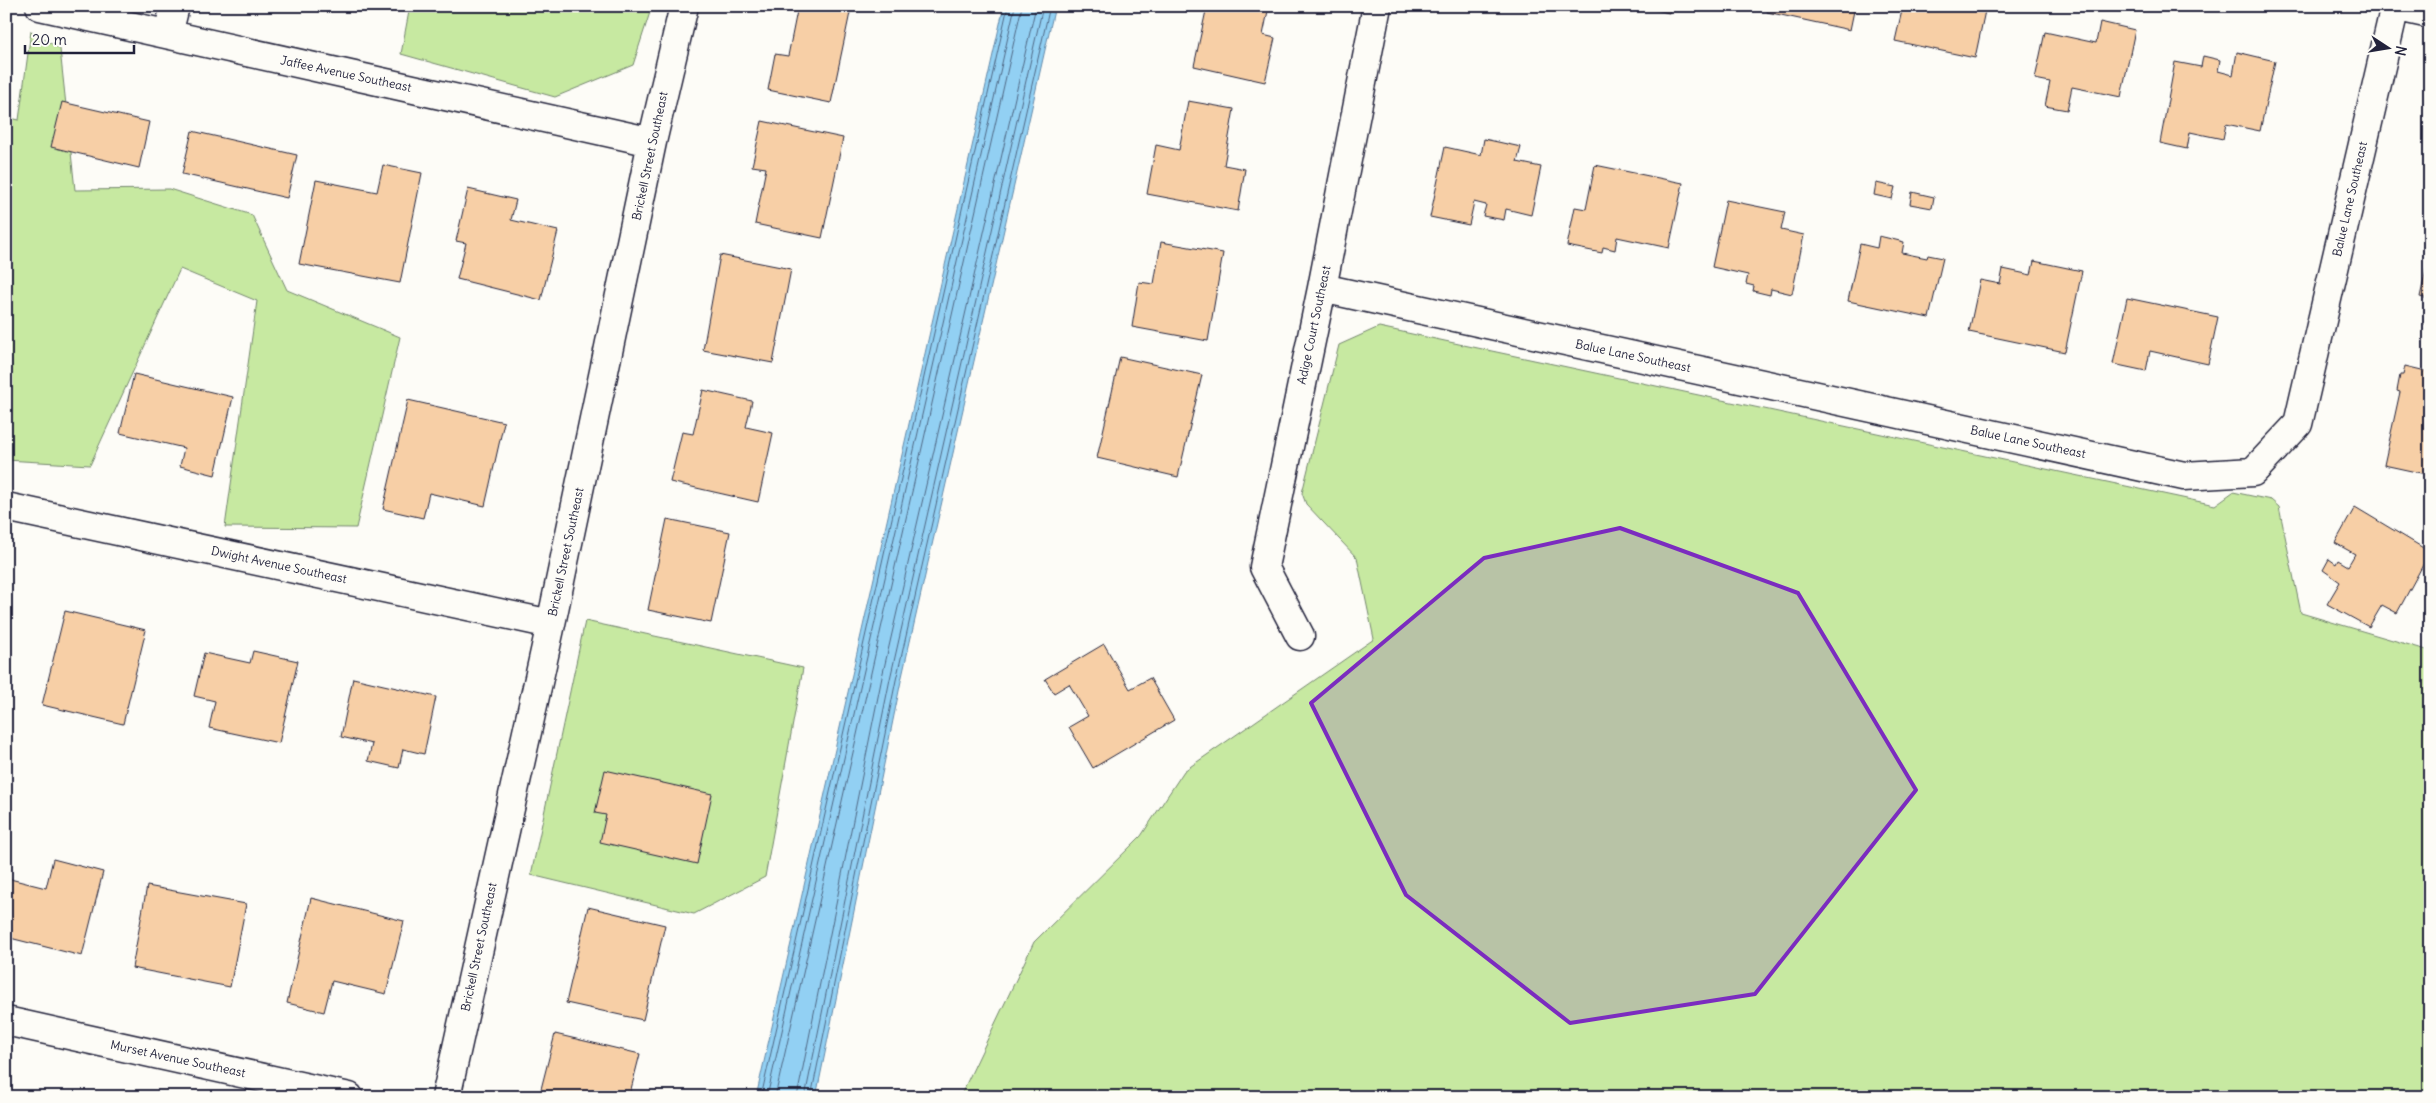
<svg xmlns="http://www.w3.org/2000/svg" width="2436" height="1103" font-family="Delius,sans-serif">
  <style>
    .green { fill: #c7e9a1; stroke: #74866e }
    .water { fill: #92d0f3; stroke: #658aa9 }
    .lines { fill: none; stroke-linecap: round; stroke-linejoin: round }
    .shore { stroke: #4f6885; stroke-width: 1 }
    .building { fill: #f7cfa6; stroke: #22223b }
    .street-casing { stroke: #22223b; stroke-width: 31 }
    .street { stroke: #fdfcf7; stroke-width: 28 }
    .marked { fill: #7b2cbf; fill-opacity: 0.2; stroke: #7b2cbf; stroke-width: 4; stroke-linejoin: round }
    .labels { text-anchor: middle; stroke-width: 4; stroke-linejoin: round; paint-order: stroke }
    .street-label { font-size: 12px; fill: #22223b; stroke: #fdfcf7 }
  </style>
  <rect width="100%" height="100%" fill="#fdfcf7"/>
  <filter id="ink" filterUnits="userSpaceOnUse"><feTurbulence type="fractalNoise" baseFrequency=".02" numOctaves="2"/><feDisplacementMap in="SourceGraphic" scale="10" xChannelSelector="R" yChannelSelector="G"/><feConvolveMatrix kernelMatrix="1 2 1 2 8 2 1 2 1" color-interpolation-filters="sRGB"/></filter>
  <g filter="url(#ink)">
    <!-- green -->
    <path class="green" d="M410,6h242l-19,59 -78,32 -154,-43z
      M31,31l29,18 15,141 94,-1 83,26 35,75 113,47 -44,191 -131,-1 32,-226 -77,-32 -90,196 -84,-5v-343l13,3z
      M1379,327l836,178 18,-13 38,8 8,7 22,106 129,38v446h-1470l74,-155 107,-106 43,-65 190,-132 -17,-81 -51,-54 -4,-11 37,-148z
      M585,621l218,47 -38,209 -71,37 -163,-39z"/>
    <!-- water -->
    <path class="water" d="M1004,6h51l-154,675 -85,416h-60z"/>
    <g class="lines">
      <!-- shore -->
      <path class="shore" d="M761,1097l247,-1091
        M767,1097l248,-1091
        M775,1097l247,-1091
        M797,1097l85,-420 154,-671
        M805,1097l85,-418 153,-673
        M811,1097l85,-417 154,-674"/>
    </g>
    <!-- building -->
    <path class="building" d="M798,6l53,2 -20,95 -63,-13 7,-36 13,2z
      M1207,6h62l-6,29 12,3 -10,44 -71,-16z
      M1639,6h32l-2,7z
      M1768,6h87l-5,24 -83,-18z
      M1903,6h83l-11,52 -80,-17z
      M2100,22l35,8 -14,67 -49,-10 -5,23 -22,-4 5,-24 -15,-3 10,-47 51,11z
      M2237,52l38,9 -15,70 -34,-7 -3,15 -33,-7 -3,17 -27,-6 15,-81 26,5 2,-11 17,4 -2,11 15,4z
      M1188,101l46,8 -10,56 21,4 -7,42 -91,-17 9,-49 23,5z
      M62,102l87,20 -10,46 -88,-21z
      M762,121l81,17 -21,100 -67,-14 11,-56 -14,-2z
      M192,131l105,24 -10,43 -105,-24z
      M1484,139l37,8 -4,15 24,5 -10,48 -25,-6 -2,11 -21,-4 3,-11 -12,-3 -5,23 -39,-8 15,-70 36,8z
      M383,165l39,8 -22,110 -101,-19 17,-84 61,12z
      M1595,165l88,18 -14,65 -52,-11 -2,13 -12,-3 -1,6 -35,-7 8,-39 11,2z
      M1876,183l19,4 -3,12 -18,-4z
      M468,189l48,11 -5,20 47,11 -17,69 -84,-21 9,-36 -10,-2z
      M1912,192l22,5 -2,11 -22,-4z
      M1726,200l59,12 -4,18 23,5 -12,59 -21,-5 -1,6 -17,-4 1,-5 -8,-2 2,-9 -36,-8z
      M1879,236l25,6 -2,11 25,5 1,-3 15,3 -14,60 -81,-17 12,-57 17,4z
      M1161,242l62,11 -15,88 -76,-14 7,-45 15,2z
      M720,255l71,14 -18,94 -70,-13z
      M2429,257h1v68l-6,-1 5,-25 -9,-2z
      M2034,261l48,10 -17,81 -96,-20 11,-52 20,4 3,-15 28,6z
      M2127,298l91,19 -10,47 -58,-13 -4,20 -33,-7z
      M1120,357l82,18 -24,102 -81,-19z
      M2405,366l25,6v103l-46,-10 16,-73 -3,-1 3,-16h3z
      M134,374l99,23 -18,78 -35,-9 4,-18 -64,-15z
      M703,390l49,11 -6,26 27,6 -15,69 -88,-20 12,-50 11,2z
      M408,400l96,22 -19,84 -56,-13 -6,25 -40,-9z
      M2355,507l75,45 -33,61 -15,-8 -13,22 -42,-23 13,-22 -17,-12 6,-11 7,5 2,-4 10,6 7,-12 -20,-11z
      M667,519l63,13 -19,91 -63,-13z
      M65,611l81,19 -23,94 -81,-19z
      M1104,644l26,45 20,-11 24,42 -81,48 -24,-41 19,-11 -19,-32 -15,9 -9,-14z
      M253,651l45,10 -19,82 -70,-15 6,-27 -21,-5 10,-43 46,10z
      M353,678l83,19 -12,57 -21,-5 -4,19 -31,-7 4,-17 -31,-7z
      M605,770l107,24 -15,70 -97,-22 6,-27 -11,-2z
      M53,859l50,13 -21,84 -76,-19v-59l40,10z
      M147,886l99,18 -16,83 -98,-19z
      M311,898l93,23 -18,73 -54,-13 -8,31 -37,-9z
      M588,907l77,18 -22,95 -77,-17z
      M555,1034l85,20 -11,43h-85l1,-4h-5z"/>
    <g class="lines">
      <!-- street casing -->
      <g class="street-casing">
        <path id="street" d="M40,6l612,136
          M2394,6l36,8
          M168,34l7,-28
          M1322,288l862,188 69,-4 45,-48 97,-418
          M6,507l545,117
          M1300,636l-36,-69 58,-279 55,-282
          M6,1021l343,76
          M446,1097l105,-473 101,-482 32,-136"/>
      </g>
      <!-- street -->
      <use href="#street" class="street"/>
    </g>
  </g>
  <!-- marked area -->
  <path class="marked" d="M1620,528l178,65 118,197 -161,204 -185,29 -164,-128 -95,-192 173,-145z"/>
  <g class="labels">
    <!-- street labels -->
    <g class="street-label">
      <text transform="translate(346 74) rotate(12)" y="4">Jaffee Avenue Southeast</text>
      <text transform="translate(650 156) rotate(-78)" y="4">Brickell Street Southeast</text>
      <text transform="translate(2350 199) rotate(-77)" y="4">Balue Lane Southeast</text>
      <text transform="translate(1314 325) rotate(-78)" y="4">Adige Court Southeast</text>
      <text transform="translate(1633 356) rotate(12)" y="4">Balue Lane Southeast</text>
      <text transform="translate(2028 442) rotate(12)" y="4">Balue Lane Southeast</text>
      <text transform="translate(566 552) rotate(-78)" y="4">Brickell Street Southeast</text>
      <text transform="translate(279 565) rotate(12)" y="4">Dwight Avenue Southeast</text>
      <text transform="translate(479 947) rotate(-78)" y="4">Brickell Street Southeast</text>
      <text transform="translate(178 1059) rotate(12)" y="4">Murset Avenue Southeast</text>
    </g>
  </g>
  <!-- margin -->
  <rect width="2436" height="1103" fill="none" stroke="#fdfcf7" stroke-width="25"/>
  <rect x="12" y="12" width="2411" height="1078" fill="none" stroke="#22223b" stroke-width="2" filter="url(#ink)"/>
  <!-- north arrow -->
  <g transform="translate(2388 48) rotate(102)" stroke="#fdfcf7" stroke-width="4" paint-order="stroke">
  <path d="M0-4L9 19L0 12L-9 19Z" fill="#22223b"/>
  <text y="-8" font-size="14" font-weight="bold" text-anchor="middle" fill="#22223b">N</text>
  </g>
  <!-- scale -->
  <path d="M25 45v8h109v-8" fill="none" stroke="#22223b" stroke-width="2.5"/>
  <text x="32" y="45" font-size="15" fill="#22223b" stroke="#fdfcf7" stroke-width="4" paint-order="stroke">20 m</text>
</svg>
